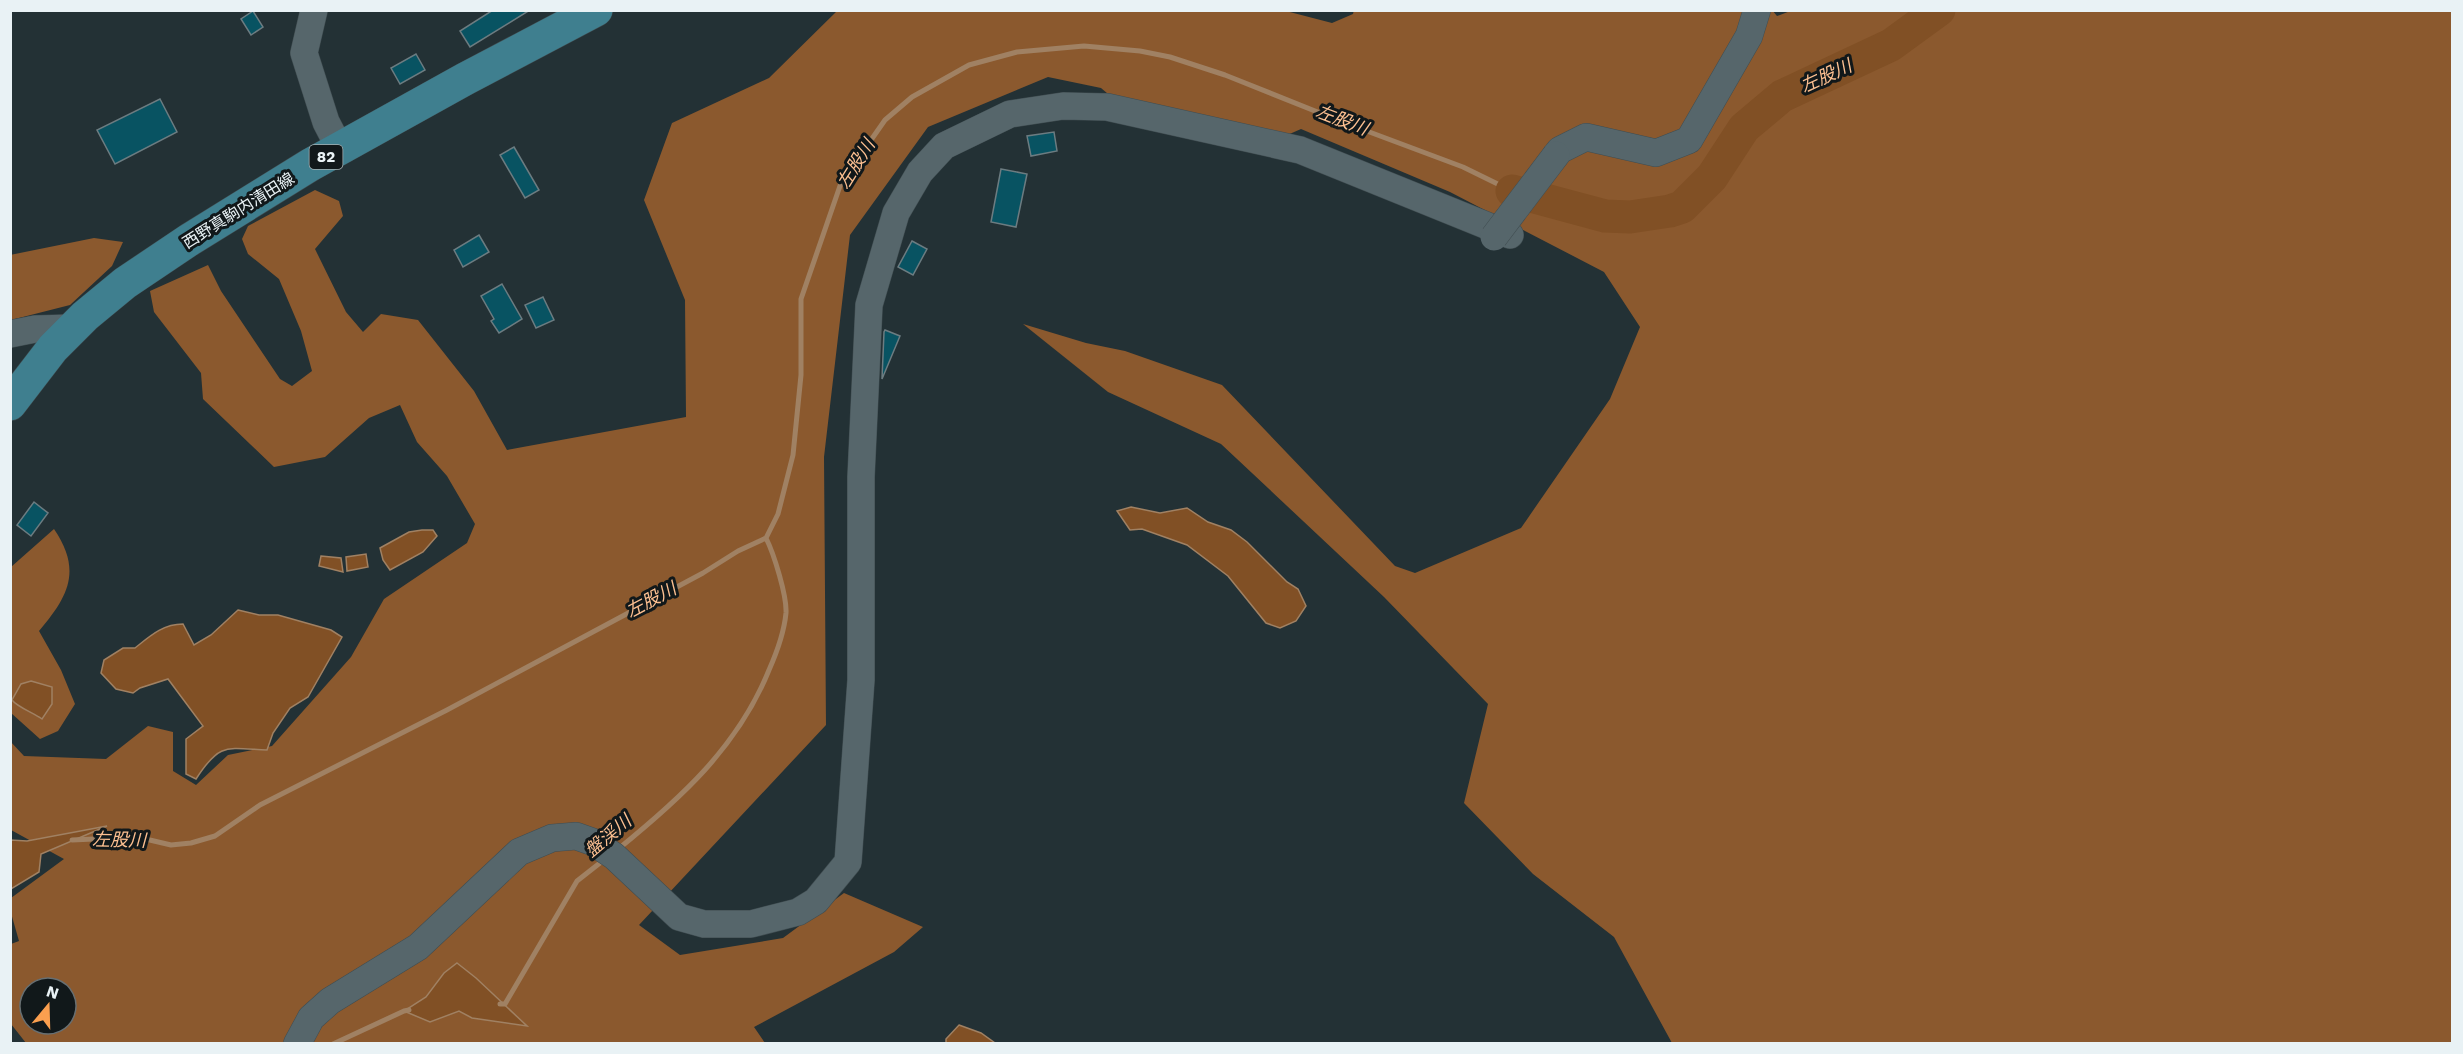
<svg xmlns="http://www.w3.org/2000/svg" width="2463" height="1054" font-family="'Work Sans','Noto Sans JP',sans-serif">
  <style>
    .forest { fill: #8b592e; fill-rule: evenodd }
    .water { fill: #815025; stroke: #a08163; stroke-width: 1.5 }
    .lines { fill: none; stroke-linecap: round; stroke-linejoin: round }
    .stream { stroke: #a08163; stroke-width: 5 }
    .river { stroke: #815025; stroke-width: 33 }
    .building { fill: #085362; stroke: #6c7c81; stroke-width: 1.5 }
    .minor-casing { stroke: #404d51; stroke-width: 28 }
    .major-casing { stroke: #404d51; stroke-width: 34 }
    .minor { stroke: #56666b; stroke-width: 27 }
    .major { stroke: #3f7f8f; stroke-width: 33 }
    .minor-bridge-casing { stroke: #404d51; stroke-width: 28; stroke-linecap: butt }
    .minor-bridge { stroke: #56666b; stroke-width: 27 }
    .labels { text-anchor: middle; stroke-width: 6; stroke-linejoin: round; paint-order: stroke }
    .shield { fill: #11181a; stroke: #a8b1b3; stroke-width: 1.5 }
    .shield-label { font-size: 15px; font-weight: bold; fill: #e9f2f5 }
    .street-label { font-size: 16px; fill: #e9f2f5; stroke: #11181a }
    .water-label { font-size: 18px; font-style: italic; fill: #fdc091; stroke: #11181a }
  </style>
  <rect width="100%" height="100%" fill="#233135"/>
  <!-- forest -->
  <path class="forest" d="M1282,10l50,13 21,-9 1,-4h418l5,6 16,-6 659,1v1032h-780l-58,-106 -81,-63 -69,-71 24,-99 -104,-107 -163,-153 -113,-52 -85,-68 63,19 39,8 97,34 173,181 20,7 106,-45 89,-129 30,-72 -36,-55 -154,-80 -149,-63 -16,7 -171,-37 -13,-11 -53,-11 -120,50 -78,108 -26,222 2,268 -187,200 41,30 103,-17 61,-45 79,34 -29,25 -140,75 11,16h-739l-15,-19v-80l8,-3 -8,-28v-15l53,-39 -53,-29 -1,-89 14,15 82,3 42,-33 25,6v39l23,14 32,-30 44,-9 79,-89 33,-58 83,-56 8,-19 -28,-48 -30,-34 -17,-37 -31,13 -44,39 -51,10 -71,-68 -2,-26 -47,-61 -4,-21 58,-26 13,26 59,88 12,7 20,-15 -11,-40 -22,-52 -31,-25 -6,-15 6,-13 67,-36 24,11 4,15 -28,33 31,63 17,20 18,-18 37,6 56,71 33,59 179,-33 -1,-117 -41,-100 28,-77 97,-45 68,-67zM30,988h36v36h-36z
    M94,238l29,4 -11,24 -42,39 -59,15 -1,-65z
    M54,529c28,41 15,67 -15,102l22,39 14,34 -17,27 -18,8 -29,-26v-146z"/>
  <!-- water -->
  <path class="water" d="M1131,507l29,6 27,-5 21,14 23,8 16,12 40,40 11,7 8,17 -10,15 -16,7 -14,-5 -38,-47 -41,-31 -45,-16 -12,1 -13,-19z
    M422,530h11l4,6 -14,16 -33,18 -7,-10 -3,-12 29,-16z
    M366,554l2,13 -21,4 -1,-14z
    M321,556l20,2 2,14 -24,-6z
    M238,610l21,5h19l53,15 11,7 -34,60 -18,11 -17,25 -6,17c-41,-2 -47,-8 -71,29l-10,-5v-35l17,-13 -35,-47 -28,9 -7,5 -17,-4 -15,-16 3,-13 19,-12h12c15,-12 28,-24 48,-24l11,21 17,-10z
    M31,681l21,6v17l-10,15c-8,-6 -25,-12 -30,-19l9,-16z
    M107,826l-66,28 -2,18 -28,17v-49l16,1z
    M457,963l19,15 51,48 -55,-8 -13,-7 -29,11 -26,-11 22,-14 18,-24z
    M959,1025l22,8 14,10h-49v-4z"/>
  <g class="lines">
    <!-- stream -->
    <path class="stream" d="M72,840l65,-3 34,8 20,-2 24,-7 45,-31 187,-95 256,-137 35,-22 28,-13 12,-24 15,-59 8,-80v-76l40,-116 44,-63 27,-23 57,-32 48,-13 67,-6 56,5 30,6 55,18 115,46 123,46 49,24
      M617,850c63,-51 121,-103 152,-180 8,-18 15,-37 17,-57 1,-17 -12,-59 -20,-75
      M500,1004h5l72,-123 28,-22
      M333,1044l71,-33 5,-1"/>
    <!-- river -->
    <path class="river" d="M1512,191l93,25 25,1 40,-6 12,-4 30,-30 32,-49 38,-32 109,-51 48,-35"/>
  </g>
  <!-- building -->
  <path class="building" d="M493,10h37l-60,37 -10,-16z
    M253,11l10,16 -12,8 -10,-16z
    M416,54l9,16 -25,14 -9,-16z
    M160,99l17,33 -62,32 -18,-34z
    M1054,132l3,19 -26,5 -4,-20z
    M514,147l25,43 -14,8 -25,-43z
    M1001,169l26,5 -11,53 -25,-5z
    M479,235l10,17 -26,15 -9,-17z
    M912,241l15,8 -14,26 -15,-8z
    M502,284l20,35 -23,14 -8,-12 3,-2 -13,-23z
    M543,297l11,23 -18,8 -11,-23z
    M885,330l15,6 -18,43 2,-47z
    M34,502l14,11 -17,23 -14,-11z"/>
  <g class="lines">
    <!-- minor casing -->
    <g class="minor-casing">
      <path id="minor" d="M314,10l-10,43 22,69 14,27
        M1556,155l4,-5 26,-13 70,16 33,-13 60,-104 8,-26
        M10,334l25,-5 36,-1
        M297,1044l14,-26 19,-17 88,-54 101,-95 33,-14 24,-2 17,6 21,14 65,61 25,7h47l47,-12 18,-11 32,-39 13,-182v-203l8,-172 27,-92 24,-41 24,-26 66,-32 53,-8 44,1 193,43 210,85"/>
    </g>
    <!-- major casing -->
    <g class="major-casing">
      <path id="major" d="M10,404l43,-56 32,-32 40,-33 64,-43 121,-75 155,-86 131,-69"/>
    </g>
    <!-- minor -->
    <use href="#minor" class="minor"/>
    <!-- major -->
    <use href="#major" class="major"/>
    <!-- minor-bridge casing -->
    <g class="minor-bridge-casing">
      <path id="minor-bridge" d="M1494,237l62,-82"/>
    </g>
    <!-- minor-bridge -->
    <use href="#minor-bridge" class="minor-bridge"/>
  </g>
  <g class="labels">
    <!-- shield labels -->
    <rect class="shield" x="309.5" y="145" width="33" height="24" rx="4.5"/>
    <g class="shield-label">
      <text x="326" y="162">82</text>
    </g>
    <!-- street labels -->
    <g class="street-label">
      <text transform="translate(238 210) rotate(-32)" y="6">西野真駒内清田線</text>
    </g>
    <!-- water labels -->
    <g class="water-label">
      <text transform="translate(1826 76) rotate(-25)" y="6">左股川</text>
      <text transform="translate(1342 120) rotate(21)" y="6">左股川</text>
      <text transform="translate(856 164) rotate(-58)" y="6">左股川</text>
      <text transform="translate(651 600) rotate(-28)" y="6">左股川</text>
      <text transform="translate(608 836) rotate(-40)" y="6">盤渓川</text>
      <text transform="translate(119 840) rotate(1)" y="6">左股川</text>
    </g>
  </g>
  <!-- border -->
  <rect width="2463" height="1054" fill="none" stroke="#e9f2f5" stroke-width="24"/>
  <!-- north arrow -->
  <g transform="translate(48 1006) rotate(19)"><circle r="28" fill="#11181a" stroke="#676f72" stroke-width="1.5"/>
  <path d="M0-4.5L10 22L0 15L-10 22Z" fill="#fa9f4f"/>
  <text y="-9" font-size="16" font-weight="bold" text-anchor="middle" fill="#e9f2f5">N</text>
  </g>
</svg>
